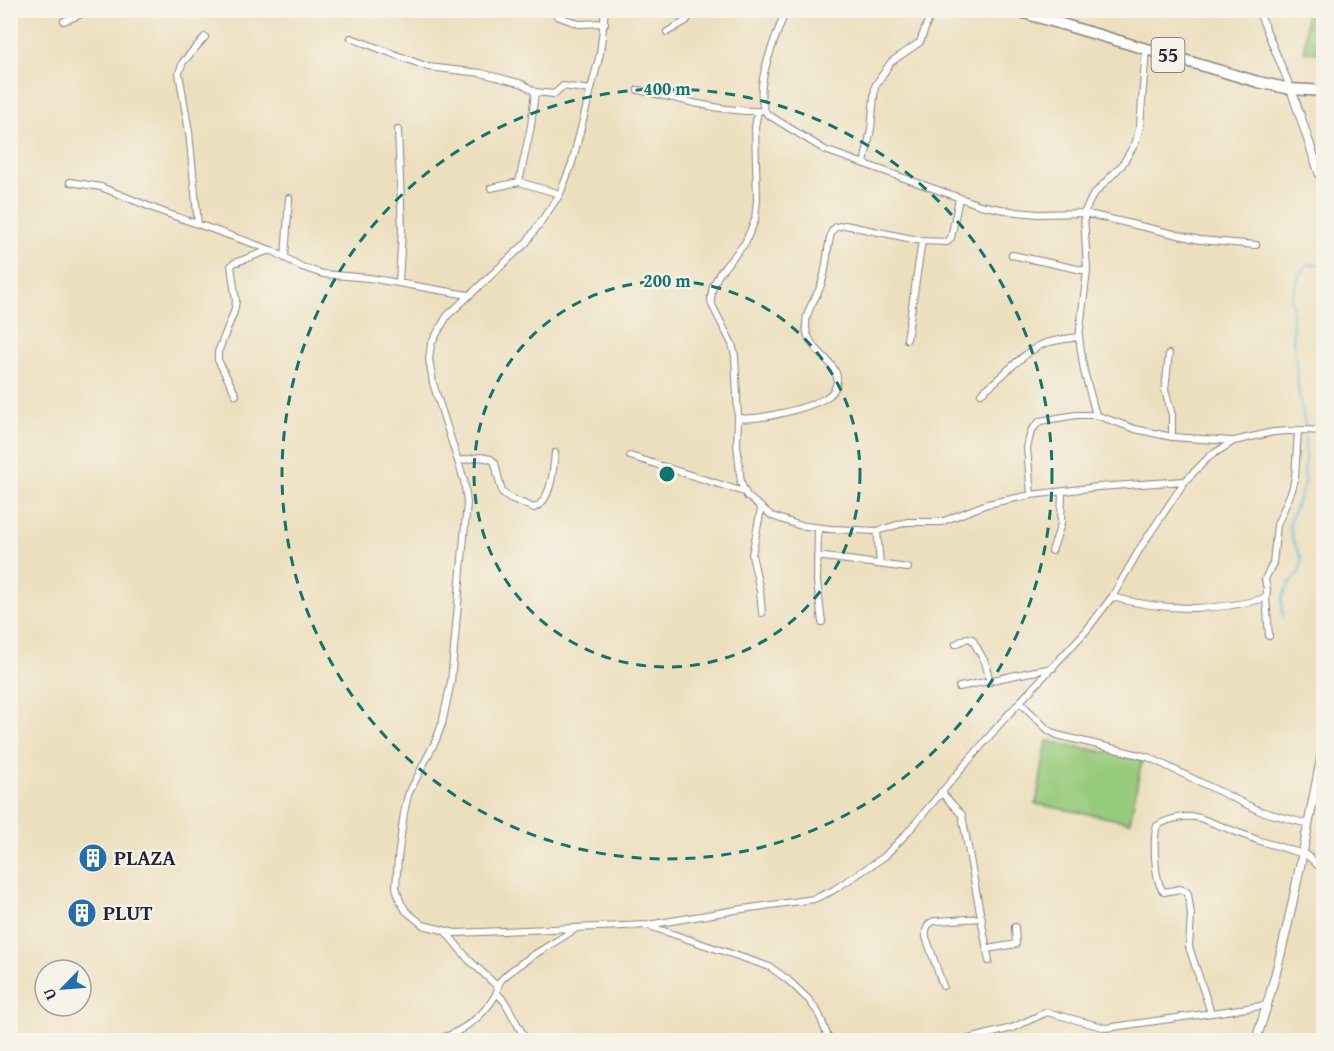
<svg xmlns="http://www.w3.org/2000/svg" width="1334" height="1051" font-family="'Gentium Book Plus',serif">
  <style>
    .green { fill: #97cb7c; stroke: #5c765c; stroke-width: 1.5 }
    .lines { fill: none; stroke-linecap: round; stroke-linejoin: round }
    .stream { stroke: #5dbddc; stroke-width: 2 }
    .minor-casing { stroke: #87807c; stroke-width: 8 }
    .tertiary-casing { stroke: #87807c; stroke-width: 10 }
    .trunk-casing { stroke: #87807c; stroke-width: 13 }
    .minor { stroke: #fff; stroke-width: 6 }
    .tertiary { stroke: #fff; stroke-width: 8 }
    .trunk { stroke: #fff; stroke-width: 10 }
    .ring { fill: none; stroke: #0f766e; stroke-width: 3; stroke-dasharray: 10 8 }
    .labels { text-anchor: middle; stroke-width: 4.5; stroke-linejoin: round; paint-order: stroke }
    .shield { fill: #f7f3e8; stroke: #62616f; stroke-width: 1.5 }
    .shield-label { font-size: 20px; font-weight: bold; fill: #22223b }
    .poi-label { font-size: 21px; font-weight: bold; fill: #22223b; stroke: #f7f3e8; text-anchor: start }
    .centre { fill: #0f766e; stroke: #f7f3e8; stroke-width: 3 }
    .ring-label { font-size: 18px; text-anchor: middle; font-weight: bold; fill: #0f766e; stroke: #f7f3e8; stroke-width: 4.5; stroke-linejoin: round; paint-order: stroke }
  </style>
  <rect width="100%" height="100%" fill="#f7f3e8"/>
  <filter id="ink" filterUnits="userSpaceOnUse"><feTurbulence type="fractalNoise" baseFrequency=".0167" numOctaves="2"/><feDisplacementMap in="SourceGraphic" scale="12" xChannelSelector="R" yChannelSelector="G"/><feConvolveMatrix kernelMatrix="1 2 1 2 8 2 1 2 1" color-interpolation-filters="sRGB"/></filter>
  <filter id="wash" filterUnits="userSpaceOnUse"><feTurbulence type="fractalNoise" baseFrequency=".008" numOctaves="4" result="noise"/><feDisplacementMap in="SourceGraphic" scale="24" xChannelSelector="R" yChannelSelector="G"/><feGaussianBlur stdDeviation="1.35" result="paint"/><feColorMatrix in="noise" values="0 0 0 0 0 0 0 0 0 0 0 0 0 0 0 0 0 1.4 0 .05"/><feComposite in="paint" operator="in"/></filter>
  <g filter="url(#wash)">
    <rect width="100%" height="100%" fill="#ecdfbd"/>
    <!-- green -->
    <path class="green" d="M1306,11h17v42l-18,-1z
      M1047,741l95,18 -12,63 -94,-18z"/>
    <g class="lines">
      <!-- stream -->
      <path class="stream" d="M1283,617l-1,-18 6,-14 11,-12 3,-14 -9,-18 -4,-17 15,-39 1,-28v-33l-6,-29 -6,-59 -1,-40 7,-20 8,-12h12l5,-3"/>
    </g>
  </g>
  <g filter="url(#ink)">
    <g class="lines">
      <!-- minor casing -->
      <g class="minor-casing">
        <path id="minor" d="M605,10l-5,44 -28,109 -12,31 -34,49 -79,73 -16,28 -2,15 4,24 31,97 3,23 -16,179 -9,42 -6,16 -28,55 -4,18 -6,45 -2,29 4,14 6,10 17,14 32,8 193,-8 88,-15 78,-11 18,-8 52,-34 22,-23 99,-116 81,-87 26,-34 29,-50 44,-66 25,-25 24,-15 39,-9 31,-2 20,1
          M786,10c-9,25 -36,81 -19,104l58,36 155,55 36,7 22,2 46,-1 116,27 56,5
          M1258,10l33,79
          M557,16l22,8 26,-1
          M64,21l28,-11
          M667,32l19,-11 7,-11
          M351,38l77,29 53,6 42,11 12,8 19,2 9,-8 27,4
          M638,90c40,8 81,22 122,21
          M758,111l-3,16 2,72 -2,21 -10,23 -26,31 -6,12 -2,12 1,7 20,39 3,12 3,62 -1,26 4,39 6,13 25,20 26,9 32,4 47,2 30,-9h34l46,-18 44,-9
          M398,130l4,99 -3,54
          M864,164l7,-35 4,-43 16,-24 29,-20 12,-32
          M70,182l31,5 62,25 108,38 31,17 21,7 46,4 99,17
          M519,182l12,-56 4,-34
          M491,188l28,-6 41,12
          M198,224l-9,-92 -10,-59 4,-11 22,-25
          M1012,255l75,16
          M285,258l4,-60
          M907,339l15,-98
          M1169,354l-4,36 7,25v22
          M981,393c21,-15 38,-37 60,-48 11,-5 26,-6 38,-8
          M236,395l-18,-35v-8l16,-40 2,-11 -5,-35 3,-3 36,-13
          M1096,415l-12,-44 -5,-34 8,-66 -3,-58 9,-18 29,-30 14,-23 4,-16 6,-77
          M738,418c20,3 72,-10 89,-21 8,-5 12,-15 9,-24 -7,-18 -31,-25 -30,-50 0,-13 11,-26 15,-38 7,-18 5,-37 11,-54l4,-4 9,-2 77,16 25,1 4,-4 8,-40
          M630,456l114,36
          M459,461l21,-4 11,2 4,4 7,29 8,6 24,10c18,-7 19,-39 21,-55
          M1185,481l-87,6 -67,8 -4,-47 4,-17 9,-10 36,-6h20l39,14 37,8 60,4
          M761,509l-9,46 8,36 2,22
          M818,528l-1,54 5,40
          M877,531l3,33
          M1052,551l9,-27 1,-32
          M817,556l91,12
          M1112,597c51,14 103,15 154,1l1,-8 -2,-11 8,-16 4,-38 15,-35 3,-12 3,-48
          M1266,598l3,38
          M956,644l11,-6 5,1 13,23 5,20
          M959,687c32,-6 62,-14 94,-19
          M1020,702l28,28 9,5 91,22 112,54 48,13
          M941,792l21,23 27,146
          M652,927l118,40 18,13 21,20 10,14 10,26
          M446,932l22,27 29,27
          M987,949l29,-5 -1,-17
          M943,986l-17,-49c-1,-7 1,-15 10,-16l46,-3
          M497,993l8,9 21,38
          M1211,1013l-22,-66 2,-32 -3,-21 -2,-3 -6,-2 -16,3c-10,-9 -11,-54 -7,-66 11,-8 30,-11 43,-8l60,23 47,14 17,16
          M437,1040c24,-8 45,-22 58,-44 4,-6 1,-11 7,-17 19,-19 50,-34 73,-50
          M965,1040l47,-12 35,-16 59,16 162,-23"/>
      </g>
      <!-- tertiary casing -->
      <g class="tertiary-casing">
        <path id="tertiary" d="M1291,89l33,98
          M1256,1040c32,-96 48,-197 68,-296"/>
      </g>
      <!-- trunk casing -->
      <g class="trunk-casing">
        <path id="trunk" d="M1014,10l244,72 33,7 33,2"/>
      </g>
      <!-- minor -->
      <use href="#minor" class="minor"/>
      <!-- tertiary -->
      <use href="#tertiary" class="tertiary"/>
      <!-- trunk -->
      <use href="#trunk" class="trunk"/>
    </g>
  </g>
  <!-- distance rings -->
  <g class="ring">
    <circle cx="667" cy="474" r="193"/>
    <circle cx="667" cy="474" r="385"/>
  </g>
  <!-- icons -->
  <defs>
    <g id="building-disc" transform="scale(1.5)"><circle r="9.5" fill="#1f6fb2" stroke="#f7f3e8"/><path d="M-4-6H4V6H1V3H-1V6H-4ZM-2.5-4.3h1.7v1.8h-1.7ZM.8-4.3h1.7v1.8H.8ZM-2.5-1h1.7V.8h-1.7ZM.8-1h1.7V.8H.8Z" fill="#fff"/></g>
  </defs>
  <g fill-rule="evenodd">
    <use href="#building-disc" x="93" y="858"/>
    <use href="#building-disc" x="82" y="913"/>
  </g>
  <g class="labels">
    <!-- shield labels -->
    <rect class="shield" x="1151.5" y="38" width="33" height="34" rx="4.5"/>
    <g class="shield-label">
      <text x="1168" y="62">55</text>
    </g>
    <!-- poi labels -->
    <g class="poi-label">
      <text x="114" y="865">PLAZA</text>
      <text x="103" y="920">PLUT</text>
    </g>
  </g>
  <circle cx="667" cy="474" r="9" class="centre"/>
  <g class="ring-label">
    <text x="667" y="95">400 m</text>
    <text x="667" y="287">200 m</text>
  </g>
  <!-- margin -->
  <rect width="1334" height="1051" fill="none" stroke="#f7f3e8" stroke-width="36"/>
  <!-- north arrow -->
  <g transform="translate(63 988) rotate(245)"><circle r="28" fill="#f7f3e8" stroke="#a29fa3" stroke-width="1.5"/>
  <path d="M0-4.5L10 22L0 15L-10 22Z" fill="#1f6fb2"/>
  <text y="-9" font-size="16" font-weight="bold" text-anchor="middle" fill="#22223b">U</text>
  </g>
</svg>
